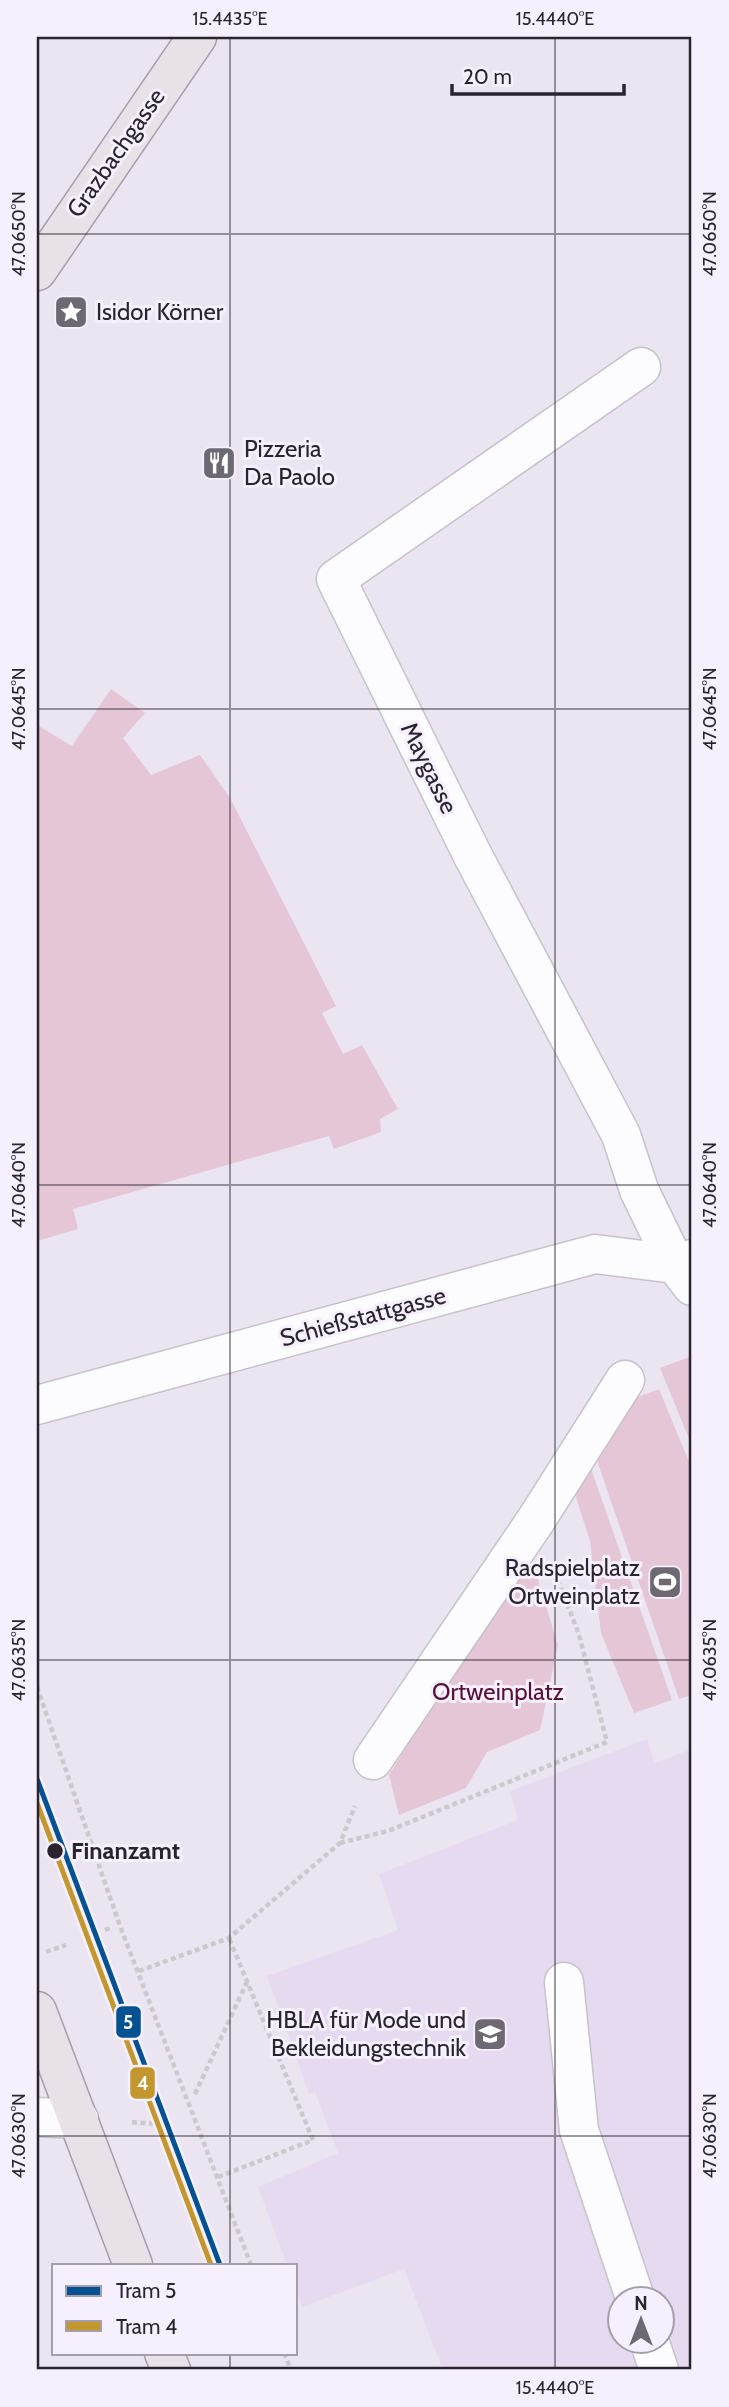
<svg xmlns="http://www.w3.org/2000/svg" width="729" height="2407" font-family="Cabin,sans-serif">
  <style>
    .built { fill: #e6daf0; fill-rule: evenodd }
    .green { fill: #e4c6d7 }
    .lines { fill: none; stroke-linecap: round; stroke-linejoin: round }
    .minor-casing { stroke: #c6c1cb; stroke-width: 41 }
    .major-casing { stroke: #a99bab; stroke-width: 41 }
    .path { stroke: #ccc8ce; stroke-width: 4.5; stroke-dasharray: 5 3.5; stroke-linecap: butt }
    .minor { stroke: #fcfbfd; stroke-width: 38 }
    .major { stroke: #e8e1e8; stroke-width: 38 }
    .tram-1-casing { stroke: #f6effd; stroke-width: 10 }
    .tram-2-casing { stroke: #f6effd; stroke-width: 10 }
    .tram-1 { stroke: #025191; stroke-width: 5 }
    .tram-2 { stroke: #c3962e; stroke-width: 5 }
    .ticks { fill: none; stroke: #29242d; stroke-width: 2; stroke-opacity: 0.45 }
    .stop-dot { fill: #29242d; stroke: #f6effd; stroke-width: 2.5 }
    .labels { text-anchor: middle; stroke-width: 6; stroke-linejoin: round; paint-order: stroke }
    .street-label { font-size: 24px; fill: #29242d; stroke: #f6effd }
    .poi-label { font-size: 24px; fill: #29242d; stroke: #f6effd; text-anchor: start }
    .park-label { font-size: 24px; fill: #571136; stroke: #f6effd }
    .stop-label { font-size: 24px; font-weight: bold; fill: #29242d; stroke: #f6effd; text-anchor: start }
    .line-badge { stroke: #f6effd; stroke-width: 2.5 }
    .badge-label { font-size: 19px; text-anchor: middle; font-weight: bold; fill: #fff }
    .neatline { fill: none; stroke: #29242d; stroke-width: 2.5 }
    .ticks-label { font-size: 18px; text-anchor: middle; fill: #29242d }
  </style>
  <rect width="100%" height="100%" fill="#ebe5f1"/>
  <!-- built -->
  <path class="built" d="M647,1739l8,24 37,-14v621h-249l-39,-101 -102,38 -6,-17v-25h-9l-29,-78 80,-34 -23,-61 -6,2 -42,-118 131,-46 -19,-56 139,-54 -8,-29zM620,2298h42v42h-42z"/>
  <!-- green -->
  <path class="green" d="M111,689l34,24 -22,25 28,37 49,-20 30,43 106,208 -14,7 21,41 19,-9 36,64 -18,10 1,13 -47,17 -5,-13 -256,73 5,20 -41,12v-516l35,21z
    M692,1356v90l-32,-78z
    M659,1389l33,80v226l-13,4 -86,-250 29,-46z
    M582,1464l8,2 82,234 -38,13 -33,-80 -11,-92 -14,-44z
    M534,1567l24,78 -18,85 -53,22 -21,36 -67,27 -10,-40 124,-201z"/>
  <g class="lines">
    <!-- minor casing -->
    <g class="minor-casing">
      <path id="minor" d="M641,367l-305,212 137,277 148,279 18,55 36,74 17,22
        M37,1405l558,-151 80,10 17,-5
        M373,1760l163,-240 89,-140
        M564,1982l15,148 56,168
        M37,2117l42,2
        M649,2340l10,30"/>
    </g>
    <!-- major casing -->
    <g class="major-casing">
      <path id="major" d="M37,271l160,-234
        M37,2011l96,254
        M164,2353l7,17"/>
    </g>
    <!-- path -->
    <path class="path" d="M37,1687l83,239 131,339
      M340,1843l48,-12 219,-89 -28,-107 -22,-58
      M105,1930l8,-3
      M46,1952l20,-7
      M139,1971l90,-33 111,-95 15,-37
      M195,2094l52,-112
      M132,2122l25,2 15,-5
      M218,2177l95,-37 -84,-202
      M284,2353l7,17"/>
    <!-- minor -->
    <use href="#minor" class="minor"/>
    <!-- major -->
    <use href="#major" class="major"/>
    <!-- tram-1 casing -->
    <g class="tram-1-casing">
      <path id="tram-1" d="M37,1779l183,486"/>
    </g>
    <!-- tram-2 casing -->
    <g class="tram-2-casing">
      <path id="tram-2" d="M37,1803l174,462"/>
    </g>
    <!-- tram-1 -->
    <use href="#tram-1" class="tram-1"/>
    <!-- tram-2 -->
    <use href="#tram-2" class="tram-2"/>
  </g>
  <!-- ticks -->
  <path class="ticks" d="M230,37v2228M555,37v2333M37,234h655M37,709h655M37,1185h655M37,1660h655M37,2136h655M230,2353v17"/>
  <!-- icons -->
  <defs>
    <g id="sight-square" transform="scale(1.75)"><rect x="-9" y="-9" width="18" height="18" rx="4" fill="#6d6872" stroke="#f6effd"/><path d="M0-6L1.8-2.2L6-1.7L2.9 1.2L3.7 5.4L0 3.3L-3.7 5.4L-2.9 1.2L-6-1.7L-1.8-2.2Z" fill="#fff"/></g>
    <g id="restaurant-square" transform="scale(1.75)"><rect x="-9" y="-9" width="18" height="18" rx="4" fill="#6d6872" stroke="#f6effd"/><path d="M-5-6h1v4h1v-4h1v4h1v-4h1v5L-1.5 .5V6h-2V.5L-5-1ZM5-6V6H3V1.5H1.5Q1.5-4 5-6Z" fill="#fff"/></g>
    <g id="stadium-square" transform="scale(1.75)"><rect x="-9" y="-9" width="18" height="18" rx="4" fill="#6d6872" stroke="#f6effd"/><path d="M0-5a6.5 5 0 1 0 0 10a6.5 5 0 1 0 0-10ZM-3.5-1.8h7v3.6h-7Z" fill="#fff"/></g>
    <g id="school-square" transform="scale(1.75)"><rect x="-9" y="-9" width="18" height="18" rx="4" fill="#6d6872" stroke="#f6effd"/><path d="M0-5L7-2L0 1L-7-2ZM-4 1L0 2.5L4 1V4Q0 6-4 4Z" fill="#fff"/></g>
  </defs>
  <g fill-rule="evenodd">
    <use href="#sight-square" x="71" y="312"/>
    <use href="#restaurant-square" x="219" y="463"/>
    <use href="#stadium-square" x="665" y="1582"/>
    <use href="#school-square" x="490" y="2034"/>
  </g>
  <!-- markers -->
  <circle class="stop-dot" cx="55" cy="1851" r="9"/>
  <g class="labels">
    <!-- street labels -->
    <g class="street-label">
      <text transform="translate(116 153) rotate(-55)" y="8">Grazbachgasse</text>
      <text transform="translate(429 768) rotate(64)" y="8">Maygasse</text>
      <text transform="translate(363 1317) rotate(-15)" y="8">Schießstattgasse</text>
    </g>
    <!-- poi labels -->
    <g class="poi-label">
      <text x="96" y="320">Isidor Körner</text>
      <text x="244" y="457">Pizzeria<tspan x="244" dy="28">Da Paolo</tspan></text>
      <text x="640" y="1576" text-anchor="end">Radspielplatz<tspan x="640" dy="28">Ortweinplatz</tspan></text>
      <text x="466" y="2028" text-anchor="end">HBLA für Mode und<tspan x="466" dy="28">Bekleidungstechnik</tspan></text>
    </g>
    <!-- park labels -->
    <g class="park-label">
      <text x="498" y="1700">Ortweinplatz</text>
    </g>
    <!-- stop labels -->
    <g class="stop-label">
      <text x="71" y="1859">Finanzamt</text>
    </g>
  </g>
  <g class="line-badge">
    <rect x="115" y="2005" width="27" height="34" rx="7" fill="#025191"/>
    <rect x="129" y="2066" width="27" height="34" rx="7" fill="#c3962e"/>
  </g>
  <g class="badge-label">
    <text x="128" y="2029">5</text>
    <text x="143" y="2090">4</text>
  </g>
  <!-- border -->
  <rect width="729" height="2407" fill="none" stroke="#f6effd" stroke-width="77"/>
  <!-- legend -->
  <rect x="52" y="2264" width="245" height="91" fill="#f6effd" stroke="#a49eaa" stroke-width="2"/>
  <rect x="66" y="2286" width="35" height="10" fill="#025191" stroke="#a49eaa" stroke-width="2"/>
  <text x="116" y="2298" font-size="21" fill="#29242d">Tram 5</text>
  <rect x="66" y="2321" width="35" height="10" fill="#c3962e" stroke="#a49eaa" stroke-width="2"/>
  <text x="116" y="2334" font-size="21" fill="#29242d">Tram 4</text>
  <!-- north arrow -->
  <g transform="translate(641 2320)"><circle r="33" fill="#f6effd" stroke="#a49eaa" stroke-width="2"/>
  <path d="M0-5L12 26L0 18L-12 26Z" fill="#6d6872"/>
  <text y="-10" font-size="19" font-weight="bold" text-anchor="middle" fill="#29242d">N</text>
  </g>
  <!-- scale -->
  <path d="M452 84v10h172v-10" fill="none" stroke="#29242d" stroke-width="3.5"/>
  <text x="463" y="84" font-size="21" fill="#29242d" stroke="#f6effd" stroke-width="5" paint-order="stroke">20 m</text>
  <rect x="38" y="38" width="652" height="2330" class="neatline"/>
  <g class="ticks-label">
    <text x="230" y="25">15.4435°E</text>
    <text x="555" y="25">15.4440°E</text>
    <text transform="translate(19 234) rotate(-90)" y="6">47.0650°N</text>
    <text transform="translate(710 234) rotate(-90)" y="6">47.0650°N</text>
    <text transform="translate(19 709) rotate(-90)" y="6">47.0645°N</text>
    <text transform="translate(710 709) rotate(-90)" y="6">47.0645°N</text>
    <text transform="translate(19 1185) rotate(-90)" y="6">47.0640°N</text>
    <text transform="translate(710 1185) rotate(-90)" y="6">47.0640°N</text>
    <text transform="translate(19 1660) rotate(-90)" y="6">47.0635°N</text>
    <text transform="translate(710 1660) rotate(-90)" y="6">47.0635°N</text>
    <text transform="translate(19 2136) rotate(-90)" y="6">47.0630°N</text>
    <text transform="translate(710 2136) rotate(-90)" y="6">47.0630°N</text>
    <text x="555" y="2394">15.4440°E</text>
  </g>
</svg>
